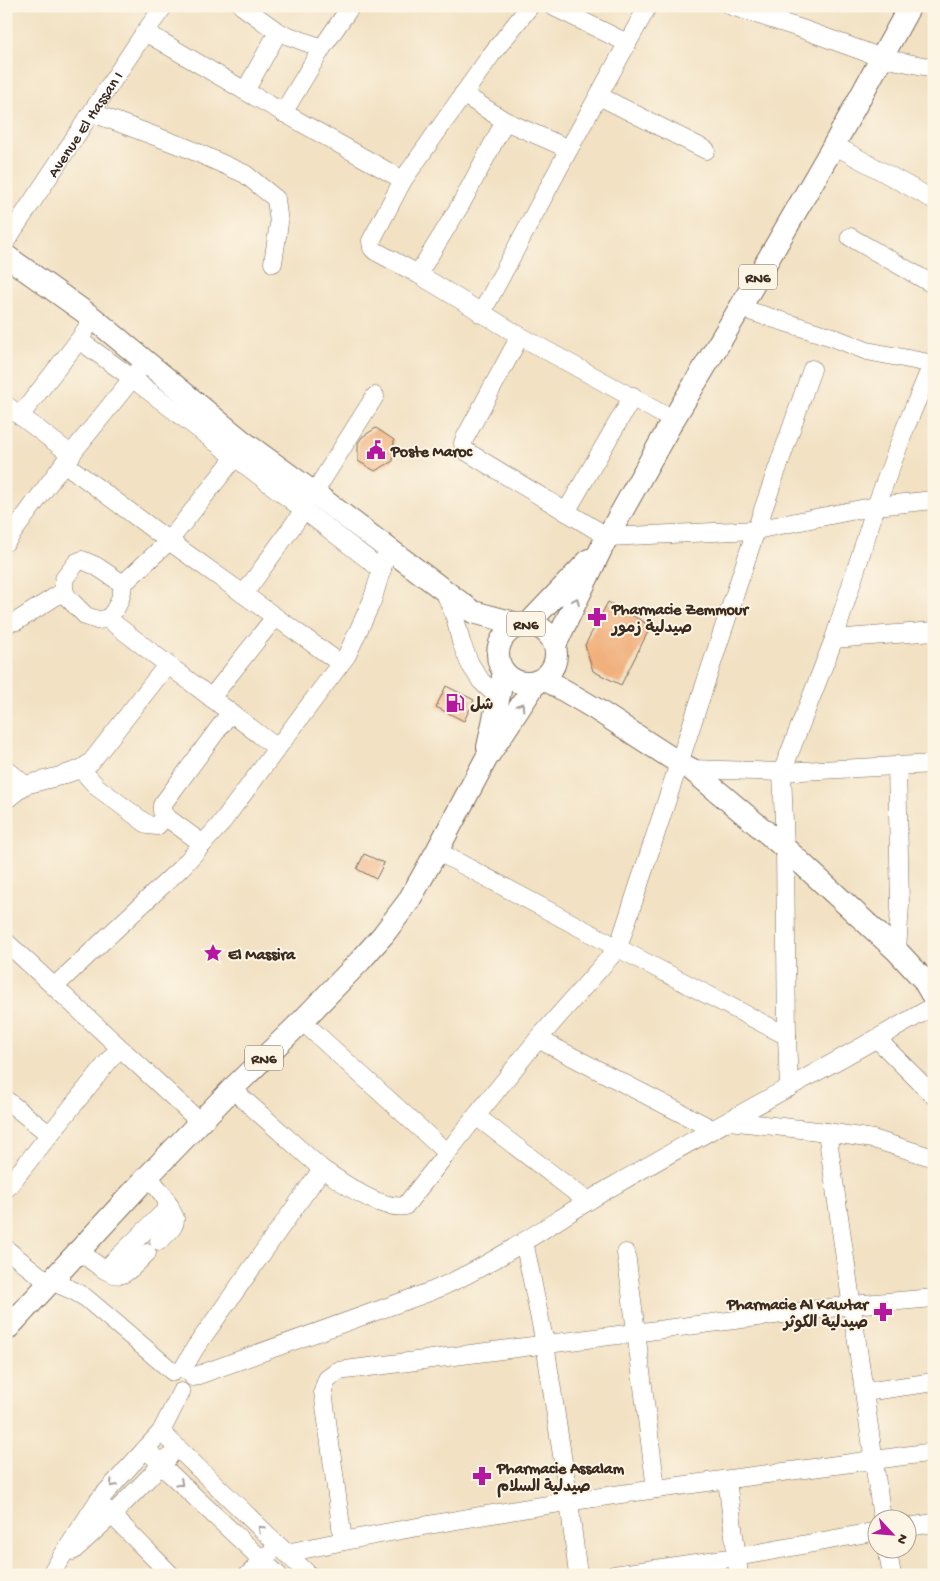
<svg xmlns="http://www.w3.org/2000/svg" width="940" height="1581" font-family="'Gochi Hand','Playpen Sans Arabic',sans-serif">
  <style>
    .building { fill: #f1b07d }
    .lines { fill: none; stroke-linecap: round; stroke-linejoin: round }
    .minor-casing { stroke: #7b6a58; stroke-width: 19 }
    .major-casing { stroke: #7b6a58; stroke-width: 24 }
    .minor { stroke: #fff; stroke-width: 18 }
    .major { stroke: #fff; stroke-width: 22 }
    .oneway { stroke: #a79f9a }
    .labels { text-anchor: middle; stroke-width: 4; stroke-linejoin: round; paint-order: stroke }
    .shield { fill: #fcf5e5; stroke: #75675a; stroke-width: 1 }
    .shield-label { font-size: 15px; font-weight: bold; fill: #3b2a1e }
    .street-label { font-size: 16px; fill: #3b2a1e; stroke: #fcf5e5 }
    .poi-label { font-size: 16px; font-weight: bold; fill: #3b2a1e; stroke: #fcf5e5; text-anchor: start }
  </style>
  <rect width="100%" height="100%" fill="#fcf5e5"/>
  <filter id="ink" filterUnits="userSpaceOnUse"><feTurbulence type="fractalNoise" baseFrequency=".02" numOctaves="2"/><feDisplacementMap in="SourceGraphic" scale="10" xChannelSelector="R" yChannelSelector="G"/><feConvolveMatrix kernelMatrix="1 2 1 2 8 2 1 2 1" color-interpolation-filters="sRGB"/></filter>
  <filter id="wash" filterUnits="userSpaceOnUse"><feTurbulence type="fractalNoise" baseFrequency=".0096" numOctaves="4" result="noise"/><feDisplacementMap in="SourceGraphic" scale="20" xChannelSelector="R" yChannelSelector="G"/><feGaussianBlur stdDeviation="1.12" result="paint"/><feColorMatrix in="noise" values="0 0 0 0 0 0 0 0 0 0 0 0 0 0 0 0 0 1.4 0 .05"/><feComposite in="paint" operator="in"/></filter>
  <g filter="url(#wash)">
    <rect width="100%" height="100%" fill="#f2e1c3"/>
    <g id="blocks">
      <!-- building -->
      <path class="building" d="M376,428l18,12 -1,21 -18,10 -17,-10v-18l4,-6z
        M608,602l43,24 -30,59 -28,-14 -8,-26z
        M446,686l28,14 -10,21 -28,-14z
        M364,854l20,9 -8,16 -19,-10z"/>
    </g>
  </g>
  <g filter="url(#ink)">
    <use href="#blocks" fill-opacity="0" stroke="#7b6a58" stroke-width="1"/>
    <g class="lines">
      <!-- minor casing -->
      <g class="minor-casing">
        <g id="minor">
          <path d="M242,6l36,26 44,16"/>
          <path d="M552,6l75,37"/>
          <path d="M731,6l71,23 80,29 52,10"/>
          <path d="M145,32l100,59 158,89"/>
          <path d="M245,91l33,-59"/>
          <path d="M463,94l42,27 64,28"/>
          <path d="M599,96l107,54"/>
          <path d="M93,113l94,35 58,26 31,25 3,24 -6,40"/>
          <path d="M283,113l39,-65 29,-42"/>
          <path d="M505,121l-44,83 -43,70 102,62 153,84"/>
          <path d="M834,145l100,55"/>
          <path d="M850,237l84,48"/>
          <path id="s1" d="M6,241l139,-209 19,-26"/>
          <path d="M418,274l-43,-23 -3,-3 -1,-7 32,-61 88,-125 39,-49"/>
          <path d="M740,308l92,29 35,14 67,13"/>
          <path d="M481,314l88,-165 79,-143"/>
          <path d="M93,318l-14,22 53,38 250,192"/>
          <path d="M520,336l-55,102 -2,5 1,7 144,87 148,-7 120,-24 58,-6"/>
          <path d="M6,405l66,50"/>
          <path d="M20,416l59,-76"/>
          <path d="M64,463l105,78 171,122"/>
          <path d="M314,493l61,-97"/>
          <path d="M566,512l67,-116"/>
          <path d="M6,542l58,-79 75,-93"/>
          <path d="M123,584l-27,-18 -14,-6 -5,2 -13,17v12l5,8 17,17 11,4 11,-1 169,129"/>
          <path d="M444,590l11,27 6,25 9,22 11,17 17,16"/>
          <path d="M244,594l60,-84"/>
          <path d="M108,619c9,-11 14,-20 15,-35l46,-43 66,-84 4,-9"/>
          <path d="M6,621l4,1 7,-1 47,-30"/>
          <path d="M834,639l100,-8"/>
          <path d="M211,698l64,-81"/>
          <path d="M6,769l19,16"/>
          <path d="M81,769l16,18 51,38 9,1 9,-9"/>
          <path d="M691,769l91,3 152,-8"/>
          <path d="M6,800l19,-15 35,-9 21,-7 10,-7 76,-97"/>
          <path d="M203,844l-37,-27 -4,-6v-6l68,-92"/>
          <path d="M437,851l181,97 169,88"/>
          <path d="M6,942l194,180"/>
          <path d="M897,951l3,-46 -3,-140"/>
          <path d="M55,986l127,-119 37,-41 128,-171 25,-54 16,-52"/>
          <path d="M302,1021l145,132 -42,53c-27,4 -61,-23 -83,-37"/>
          <path d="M538,1039l174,90"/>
          <path d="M877,1039l57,57"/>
          <path d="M789,1088l-2,-52 -2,-188 -3,-76 52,-133 42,-133 30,-80 28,-66"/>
          <path d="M6,1100l43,34"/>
          <path d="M476,1116l62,-77 80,-91 138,-418 56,-161"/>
          <path d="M729,1121l98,11 46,7 61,19"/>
          <path d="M827,1132l55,386"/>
          <path d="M447,1153l29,-37 111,85"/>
          <path d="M148,1176l16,20 11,22c1,10 -9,16 -16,23"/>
          <path d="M6,1189l113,-141"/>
          <path d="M524,1241l21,103 24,157 9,74"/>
          <path d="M6,1249l34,27 34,15 12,7 87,74"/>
          <path d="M79,1251c10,7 32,28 44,23 9,-4 17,-15 24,-21"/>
          <path d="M626,1253l30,236"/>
          <path d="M105,1270l65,-64"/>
          <path d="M183,1369l12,-21 127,-179 -90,-80"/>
          <path d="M193,1377l239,-86c65,-27 122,-71 183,-106 105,-61 213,-118 319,-179"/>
          <path d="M865,1392l69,-10"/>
          <path d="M161,1432l148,143"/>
          <path d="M146,1448l15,17 117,110"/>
          <path d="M727,1480l12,95"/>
          <path d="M105,1508l66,67"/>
          <path d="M908,1527l26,-4"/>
          <path d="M343,1541l-20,-150 4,-12 11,-8 514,-66 82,-7"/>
          <path d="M887,1548l5,27"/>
          <path d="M73,1551l39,-36 57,-58"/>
          <path d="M287,1553c213,-47 431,-72 647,-101"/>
          <path d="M50,1575l48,-74 63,-69 20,-40"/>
          <path d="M248,1575l23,-23"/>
          <path d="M614,1575l123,-18 141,-26"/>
        </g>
      </g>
      <!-- major casing -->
      <g class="major-casing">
        <path id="major" d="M6,256l87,62 149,123 72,52 159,119 49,13
          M528,624l61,-64
          M498 654a29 29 0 1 1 58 0a29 29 0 1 1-58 0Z
          M555,645l48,-100 70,-125 67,-112 94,-163 76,-139
          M543,678l51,30 85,55 12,6 94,79 112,103 26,28 11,19
          M488,747l16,-75
          M6,1330l142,-154 84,-87 70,-68 58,-60 23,-26 25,-33 29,-51 49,-92 51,-78"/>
      </g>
      <!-- minor -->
      <use href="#minor" class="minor"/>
      <!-- major -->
      <use href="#major" class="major"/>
    </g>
    <!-- one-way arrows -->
    <defs><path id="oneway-chevron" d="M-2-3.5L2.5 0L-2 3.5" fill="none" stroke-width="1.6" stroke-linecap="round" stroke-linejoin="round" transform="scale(1.25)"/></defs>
    <g class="oneway">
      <use href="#oneway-chevron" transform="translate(576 601) rotate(-64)"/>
      <use href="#oneway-chevron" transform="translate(521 706) rotate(-57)"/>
      <use href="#oneway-chevron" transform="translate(180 1483) rotate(43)"/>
      <use href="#oneway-chevron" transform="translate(113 1484) rotate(132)"/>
      <use href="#oneway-chevron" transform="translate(261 1529) rotate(-136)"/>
    </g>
  </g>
  <!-- icons -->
  <defs>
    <g id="civic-bare" transform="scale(1.5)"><path d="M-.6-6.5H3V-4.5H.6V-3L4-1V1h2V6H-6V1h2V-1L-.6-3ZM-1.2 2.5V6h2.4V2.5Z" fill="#b5179e" stroke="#fcf5e5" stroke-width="2.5" paint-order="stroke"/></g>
    <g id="pharmacy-bare" transform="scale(1.5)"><path d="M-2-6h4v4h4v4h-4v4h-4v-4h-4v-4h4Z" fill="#b5179e" stroke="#fcf5e5" stroke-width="2.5" paint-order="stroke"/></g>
    <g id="fuel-bare" transform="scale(1.5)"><path d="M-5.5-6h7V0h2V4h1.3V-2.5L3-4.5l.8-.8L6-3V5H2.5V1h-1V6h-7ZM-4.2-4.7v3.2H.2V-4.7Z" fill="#b5179e" stroke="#fcf5e5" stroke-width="2.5" paint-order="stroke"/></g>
    <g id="sight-bare" transform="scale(1.5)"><path d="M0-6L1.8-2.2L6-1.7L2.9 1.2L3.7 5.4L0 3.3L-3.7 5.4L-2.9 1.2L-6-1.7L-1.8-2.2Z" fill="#b5179e" stroke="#fcf5e5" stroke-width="2.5" paint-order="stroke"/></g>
  </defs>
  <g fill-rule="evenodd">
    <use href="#civic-bare" x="376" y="450"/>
    <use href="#pharmacy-bare" x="597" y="617"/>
    <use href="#fuel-bare" x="455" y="703"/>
    <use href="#sight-bare" x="213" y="953"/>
    <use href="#pharmacy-bare" x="883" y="1312"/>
    <use href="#pharmacy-bare" x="482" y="1476"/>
  </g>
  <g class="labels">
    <!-- shield labels -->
    <g class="shield">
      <rect x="739" y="264.5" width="38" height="25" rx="4"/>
      <rect x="507" y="611.5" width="38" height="25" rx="4"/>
      <rect x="245" y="1045.5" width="38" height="25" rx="4"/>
    </g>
    <g class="shield-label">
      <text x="758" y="282">RN6</text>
      <text x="526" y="629">RN6</text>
      <text x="264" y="1063">RN6</text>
    </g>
    <!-- street labels -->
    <g class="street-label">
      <text dy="6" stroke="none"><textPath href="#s1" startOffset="141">Avenue El Hassan I</textPath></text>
    </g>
    <!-- poi labels -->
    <g class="poi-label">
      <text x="391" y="456">Poste Maroc</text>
      <text x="612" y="614">Pharmacie Zemmour<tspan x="612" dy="18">صيدلية زمور</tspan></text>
      <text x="470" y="709">شل</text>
      <text x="228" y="959">El Massira</text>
      <text x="868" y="1309" text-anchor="end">Pharmacie Al Kawtar<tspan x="868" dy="18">صيدلية الكوثر</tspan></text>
      <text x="497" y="1473">Pharmacie Assalam<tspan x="497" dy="18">صيدلية السلام</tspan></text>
    </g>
  </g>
  <!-- margin -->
  <rect width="940" height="1581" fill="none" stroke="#fcf5e5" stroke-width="25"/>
  <!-- north arrow -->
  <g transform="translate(892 1534) rotate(116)"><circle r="24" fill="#fcf5e5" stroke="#afa495"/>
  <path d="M0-4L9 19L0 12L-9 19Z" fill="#b5179e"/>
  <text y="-8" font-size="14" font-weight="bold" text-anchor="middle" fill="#3b2a1e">N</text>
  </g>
</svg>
